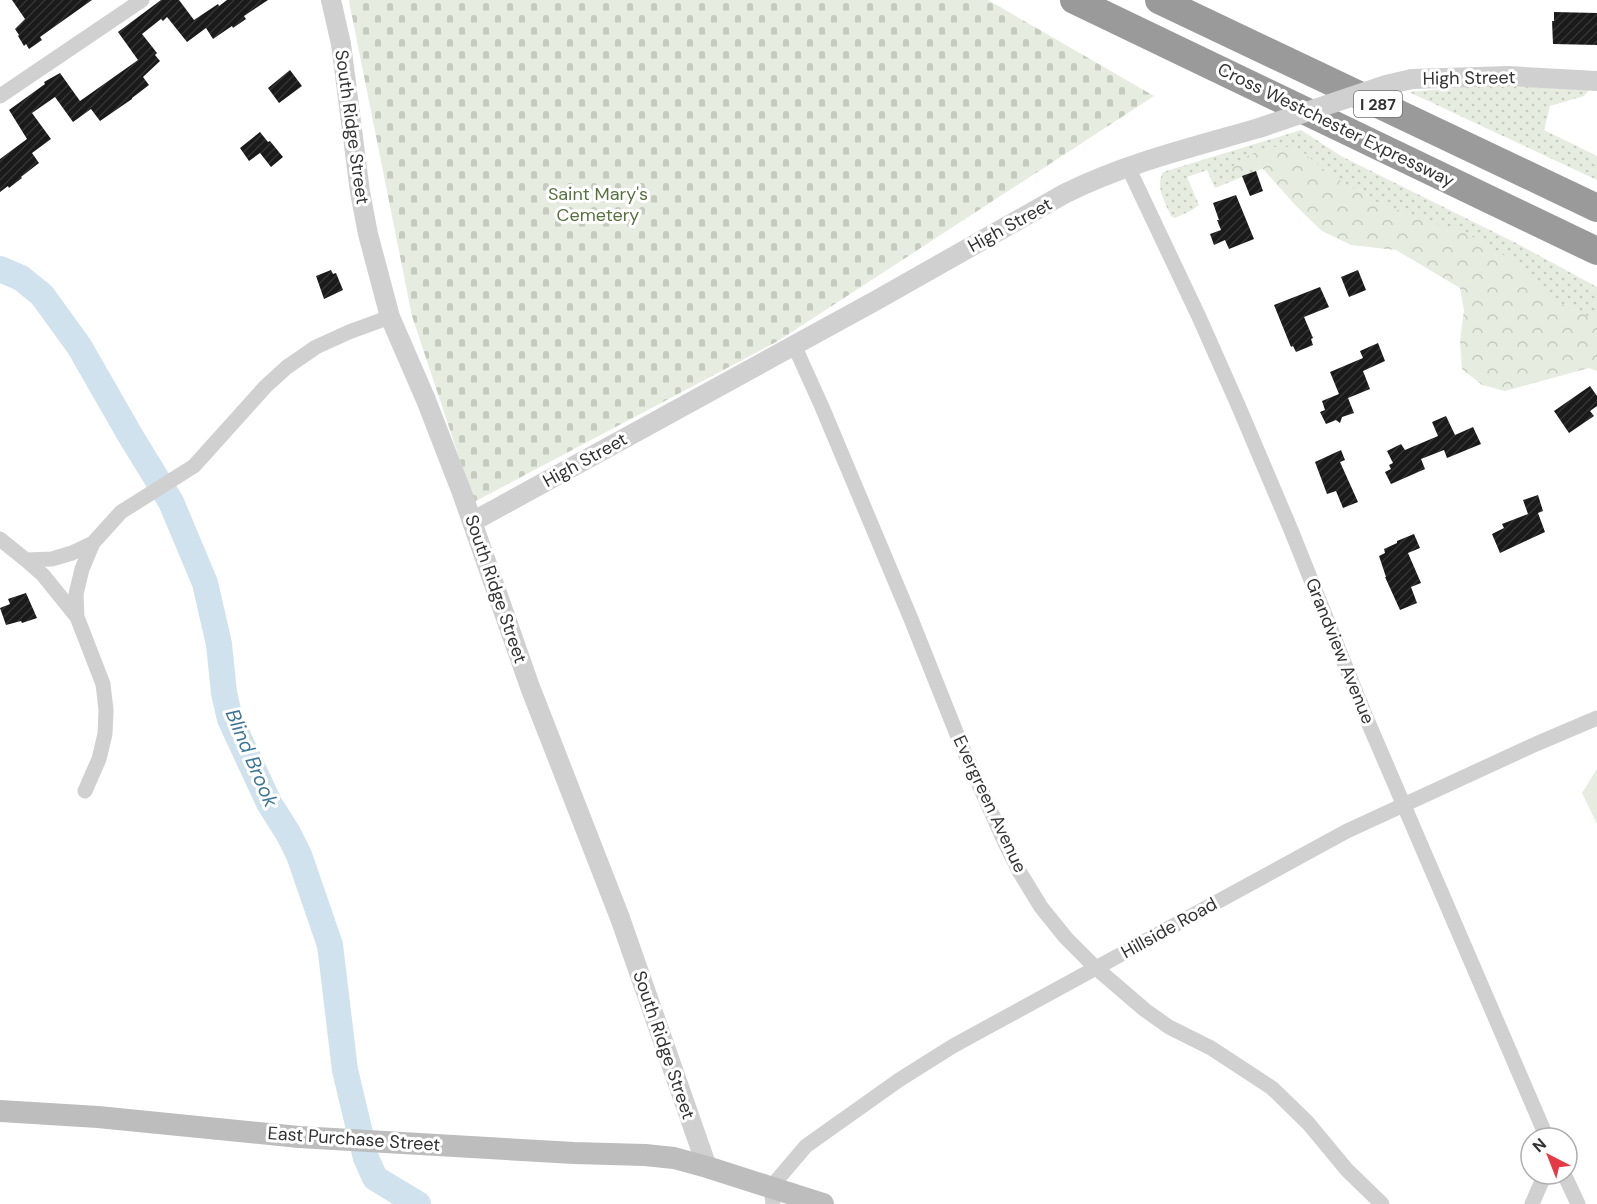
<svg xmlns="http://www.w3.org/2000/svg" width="1597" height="1204" font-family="'DM Sans',sans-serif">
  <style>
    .grass { fill: url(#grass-dots) }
    .forest { fill: url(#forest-crowns) }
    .cemetery { fill: url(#cemetery-stones) }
    .pitch { fill: #e6ecdf }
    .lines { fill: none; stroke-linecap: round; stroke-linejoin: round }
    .river { stroke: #cfe2ee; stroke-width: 26 }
    .building { fill: url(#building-hatch) }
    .minor { stroke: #d0d0d0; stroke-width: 15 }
    .tertiary { stroke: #d0d0d0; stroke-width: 20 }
    .secondary { stroke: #bdbdbd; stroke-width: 22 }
    .motorway { stroke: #9a9a9a; stroke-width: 28 }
    .tertiary-bridge { stroke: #d0d0d0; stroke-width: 20 }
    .labels { text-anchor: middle; stroke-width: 6; stroke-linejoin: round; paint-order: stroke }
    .shield { fill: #fff; stroke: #707070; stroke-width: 1.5 }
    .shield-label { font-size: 16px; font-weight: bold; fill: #333 }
    .street-label { font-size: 18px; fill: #333; stroke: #fff }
    .park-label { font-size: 18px; fill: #56703f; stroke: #fff }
    .water-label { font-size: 20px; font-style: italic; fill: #3f7597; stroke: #fff }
  </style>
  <defs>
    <pattern id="grass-dots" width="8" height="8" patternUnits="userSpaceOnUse" patternTransform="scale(1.5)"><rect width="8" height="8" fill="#e6ecdf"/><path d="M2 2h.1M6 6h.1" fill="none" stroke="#c6cbc0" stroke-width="1.8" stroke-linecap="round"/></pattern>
    <pattern id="forest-crowns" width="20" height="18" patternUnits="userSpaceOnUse" patternTransform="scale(1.5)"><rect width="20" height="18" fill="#e6ecdf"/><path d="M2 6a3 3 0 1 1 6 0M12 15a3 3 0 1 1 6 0" fill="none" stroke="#c6cbc0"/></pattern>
    <pattern id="cemetery-stones" width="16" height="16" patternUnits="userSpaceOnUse" patternTransform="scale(1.5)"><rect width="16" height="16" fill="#e6ecdf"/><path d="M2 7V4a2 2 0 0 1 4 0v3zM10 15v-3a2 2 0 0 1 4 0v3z" fill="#c6cbc0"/></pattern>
    <pattern id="building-hatch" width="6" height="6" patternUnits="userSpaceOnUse" patternTransform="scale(1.5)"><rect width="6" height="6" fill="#1a1a1a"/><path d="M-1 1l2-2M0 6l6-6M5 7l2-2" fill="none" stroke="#333"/></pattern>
  </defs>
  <rect width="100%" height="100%" fill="#fff"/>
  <!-- grass -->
  <path class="grass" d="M1486,85l103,5 -5,6 -34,10 -6,24 53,26v24l-188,-88z
    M1301,130l40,26 175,87 81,44v59l-114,-49 -209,-133 -59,24 -8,-18 -20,7 12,28 -7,5 -17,8 -4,-2c-6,-14 -16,-28 -8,-44z"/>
  <!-- forest -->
  <path class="forest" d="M1267,147h30l32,27 48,28 53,20 36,11 46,27 36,38 49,22v51l-8,-3 -84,23 -23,-6 -20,-16 -2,-28 4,-31 -4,-22 -64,-38 -45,-5 -29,-14 -26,-25 -33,-37 -8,-2 -24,8 -1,-6 11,-10z"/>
  <!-- cemetery -->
  <path class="cemetery" d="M350,0h638l166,96 -376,245 -304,161 -62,-186 -63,-315z"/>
  <!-- pitch -->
  <path class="pitch" d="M1597,769v55l-15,-31z"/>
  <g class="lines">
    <!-- river -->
    <path class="river" d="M0,269l21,9 21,17 37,51 51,89 41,67 34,81 14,61 5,49 6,26 39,84 19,30 11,22 31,90 15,125 21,88 9,20 43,26"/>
  </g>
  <!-- building -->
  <path class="building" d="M12,0h80l-52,37 2,3 -13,9 -3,-5 -2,2 -6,-10 1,-1 -4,-6 10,-10z
    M161,0h18l15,20 24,-16 1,2 8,-6h41l-24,16 2,3 -13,9 -1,-2 -19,13 -7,-11 -19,14 -20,-25 -4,4 -2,-2 -19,15 15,19 -2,2 5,6 -17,16 6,8 -17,13v1l-32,22 -9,-12 -18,13 -18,-25 -23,16 19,26 -19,14 7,10 -18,14 1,1 -13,10 -1,-2 -8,6v-33l27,-20 -18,-29 36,-26 -1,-2 16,-9 20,28 58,-41 -20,-28z
    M1554,12l43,1v32l-44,-1 -1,-23h2z
    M290,70l12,16 -23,17 -11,-15z
    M260,132l8,10 2,-1 13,16 -12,10 -11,-14 -11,8 -9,-13z
    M1256,171l7,20 -13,5 -8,-20z
    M1236,195l18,44 -25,10 -4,-9 -11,5 -4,-11 11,-4 -4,-10h2l-6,-17z
    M331,270l2,4 3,-1 7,17 -19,9 -8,-23z
    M1358,270l8,20 -17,7 -8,-20z
    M1320,287l9,20 -25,10 9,21 -2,1 2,6 -17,7 -3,-6 -2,1 -17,-42z
    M1378,343l7,18 -22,10 7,18 -22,9 6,15 -12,4 -2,6 -4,-3 -10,4 -6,-12 5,-2 -3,-9 17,-7 -9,-22 33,-14 -3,-7z
    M1590,386l7,10v10l-7,5 4,5 -25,17 -15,-22z
    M1446,416l9,19 18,-8 8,17 -34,14 -3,-8 -23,9 4,10 -34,15 -6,-12 6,-3 -2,-4 4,-2 -6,-12 14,-7 4,6 33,-14 -6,-14z
    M1341,450l4,10 -5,2 18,40 -15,6 -7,-17 -9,3 -12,-32z
    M1538,495l5,16 -5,2 7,19 -45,21 -8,-19 12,-6 -2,-4 26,-10 -5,-14z
    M1414,534l6,14 -12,5 13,30 -10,4 6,16 -17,7 -15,-33h1l-7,-21 6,-3 -1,-4 13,-6v-2z
    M26,593l11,25 -15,5 -1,-2 -15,4 -6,-17 10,-4 -2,-5z"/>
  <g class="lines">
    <!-- minor -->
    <path class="minor" d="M0,96l142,-96
      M1128,167l71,150 39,88 53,125 74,185 182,423
      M794,345l28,62 89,212 49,123 46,103 13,26 22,36 25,31 30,30 49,42 24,17 42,21 61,40 36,35 39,47 35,34
      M0,539l26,21 17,15 34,42 26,67 3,26 -1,24 -6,25 -14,32
      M26,560l26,-1 20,-6 21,-10
      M77,617l-1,-23 6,-25 11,-26 28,-31 73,-46 72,-80 21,-19 29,-20 33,-15 41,-15
      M1564,1174l14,30
      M773,1204l-2,-17 35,-41 93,-66 54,-34 394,-215 189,-87 61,-26
      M1532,1204l13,-30"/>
    <!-- tertiary -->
    <path class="tertiary" d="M331,0l10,44 19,148 8,42 22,83 36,83 36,93 68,194 90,231 87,249
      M1412,79l96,-3 89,5
      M472,522l403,-221 189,-107c62,-31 129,-47 195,-66"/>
    <!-- secondary -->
    <path class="secondary" d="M0,1111l98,6 201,20 275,16 71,2 29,3 33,9 116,37"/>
    <!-- motorway -->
    <path class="motorway" d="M1074,0l523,251
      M1159,0l438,208"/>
    <!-- tertiary-bridge -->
    <path class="tertiary-bridge" d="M1259,128l127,-43 26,-6"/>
  </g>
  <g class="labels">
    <!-- shield labels -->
    <rect class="shield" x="1354" y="91" width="48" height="26" rx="4.5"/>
    <g class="shield-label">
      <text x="1378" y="110">I 287</text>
    </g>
    <!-- street labels -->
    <g class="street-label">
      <text transform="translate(1469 78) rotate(-1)" y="6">High Street</text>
      <text transform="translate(1336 125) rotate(26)" y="6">Cross Westchester Expressway</text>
      <text transform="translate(352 127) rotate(82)" y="6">South Ridge Street</text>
      <text transform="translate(1010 225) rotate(-29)" y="6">High Street</text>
      <text transform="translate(585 460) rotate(-29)" y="6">High Street</text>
      <text transform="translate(496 589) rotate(71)" y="6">South Ridge Street</text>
      <text transform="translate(1340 651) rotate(68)" y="6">Grandview Avenue</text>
      <text transform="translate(990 804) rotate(65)" y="6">Evergreen Avenue</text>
      <text transform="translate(1169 928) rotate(-29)" y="6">Hillside Road</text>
      <text transform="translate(664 1045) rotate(71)" y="6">South Ridge Street</text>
      <text transform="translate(354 1139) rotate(4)" y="6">East Purchase Street</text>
    </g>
    <!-- park labels -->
    <g class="park-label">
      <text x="598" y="200">Saint Mary's<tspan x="598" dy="21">Cemetery</tspan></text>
    </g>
    <!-- water labels -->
    <g class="water-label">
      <text transform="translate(252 758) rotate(67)" y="7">Blind Brook</text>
    </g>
  </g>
  <!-- north arrow -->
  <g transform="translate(1549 1156) rotate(318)"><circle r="28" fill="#ffffff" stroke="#adadad" stroke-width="1.5"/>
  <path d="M0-4.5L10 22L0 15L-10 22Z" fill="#e63946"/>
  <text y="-9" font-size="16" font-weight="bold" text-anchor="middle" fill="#333333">N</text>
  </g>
</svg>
